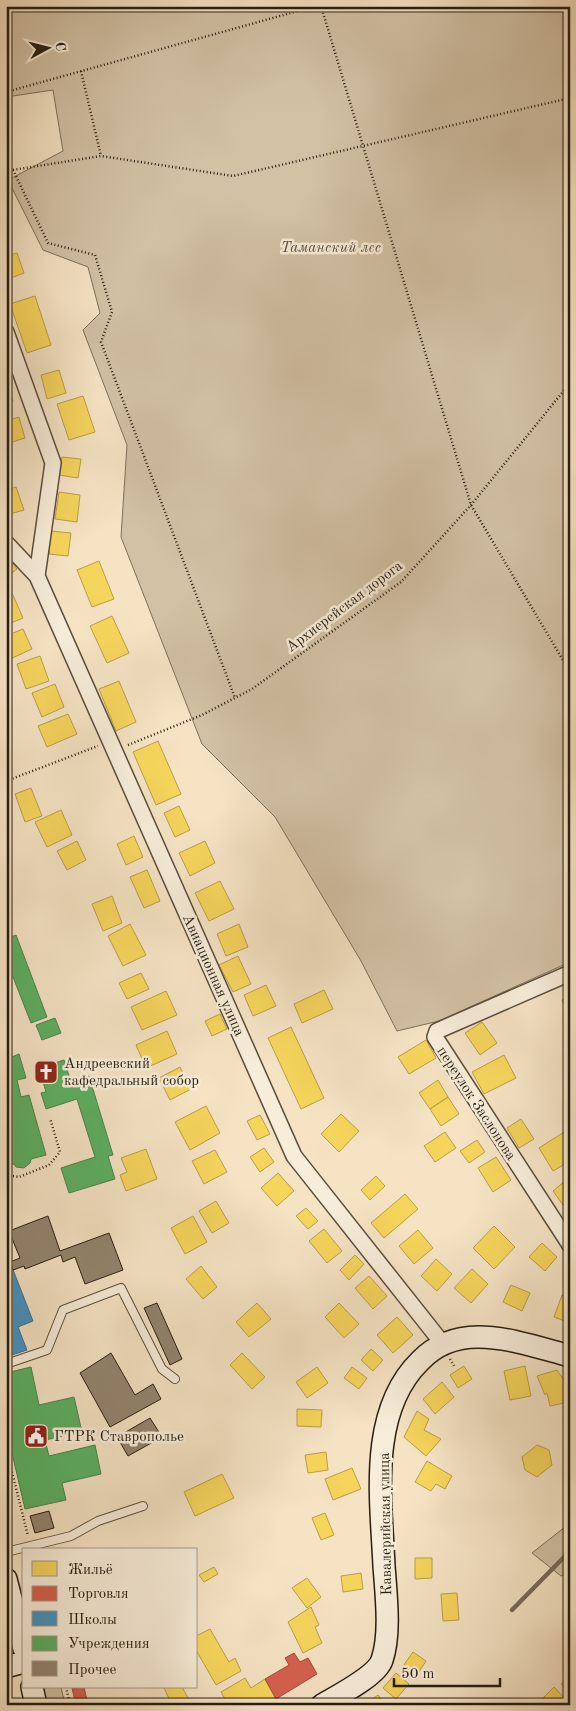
<svg xmlns="http://www.w3.org/2000/svg" width="576" height="1711" font-family="'Old Standard TT',serif">
  <style>
    .green { fill: #d2c1a5; stroke: #7c6f5a }
    .homes { fill: #f6d55c; stroke: #b89e45 }
    .shops { fill: #d6604d; stroke: #a24c3b }
    .schools { fill: #4393c3; stroke: #3b708d }
    .public { fill: #5aae61; stroke: #4b8249 }
    .lines { fill: none; stroke-linecap: round; stroke-linejoin: round }
    .stream { stroke: #796c57; stroke-width: 4.5 }
    .building { fill: #92846e; stroke: #271d10 }
    .lane-casing { stroke: #5a4e3d; stroke-width: 10 }
    .street-casing { stroke: #5a4e3d; stroke-width: 18 }
    .secondary-casing { stroke: #271d10; stroke-width: 24 }
    .path { stroke: #271d10; stroke-width: 2.5; stroke-dasharray: 1 2.5; stroke-linecap: butt }
    .lane { stroke: #f8edd9; stroke-width: 8 }
    .street { stroke: #f8edd9; stroke-width: 15 }
    .secondary { stroke: #f8edd9; stroke-width: 21 }
    .labels { text-anchor: middle; stroke-width: 5; stroke-linejoin: round; paint-order: stroke }
    .park-label { font-size: 15px; font-style: italic; fill: #5a4e3d; stroke: #f8edd9 }
    .street-label { font-size: 15px; fill: #271d10; stroke: #f8edd9 }
    .poi-label { font-size: 15px; fill: #271d10; stroke: #f8edd9; text-anchor: start }
  </style>
  <rect width="100%" height="100%" fill="#f5e3c4"/>
  <filter id="stains"><feTurbulence type="fractalNoise" baseFrequency=".004" numOctaves="4"/><feColorMatrix values="0 0 0 0 .2 0 0 0 0 .09 0 0 0 0 .02 0 0 0 .5 -.17"/></filter>
  <radialGradient id="worn" r=".72"><stop offset=".6" stop-color="#630" stop-opacity="0"/><stop offset="1" stop-color="#630" stop-opacity=".3"/></radialGradient>
  <!-- green -->
  <path class="green" d="M6,6h564v956l-131,59 -42,10 -36,-70 -86,-144 -73,-73 -81,-207 6,-92 -44,-115 17,-17 -12,-46 -45,-17 -35,-70 55,-29 -10,-61 -47,7z
    M570,1523v50l-9,3 -29,-23z
    M41,1687h20l4,18h-19z"/>
  <!-- homes -->
  <path class="homes" d="M17,253l7,20 -18,7v-24z
    M35,296l16,49 -24,8 -17,-49z
    M59,370l7,23 -19,6 -6,-24z
    M6,382l7,19 -7,2z
    M83,396l12,36 -26,8 -12,-36z
    M19,417l6,21 -19,6v-23z
    M62,457l19,2 -3,19 -19,-3z
    M16,487l8,23 -18,5v-25z
    M59,492l21,3 -3,27 -22,-3z
    M51,531l20,2 -3,23 -19,-2z
    M6,555l11,14 -11,8z
    M99,561l15,38 -22,8 -15,-37z
    M12,593l11,25 -17,7v-30z
    M112,616l17,37 -22,10 -17,-37z
    M23,629l9,20 -22,10 -4,-8v-15z
    M40,656l9,25 -23,8 -9,-25z
    M119,681l17,41 -20,9 -17,-42z
    M55,684l9,23 -22,10 -10,-24z
    M68,714l9,20 -30,13 -9,-21z
    M158,741l23,53 -25,11 -23,-53z
    M31,788l11,28 -17,6 -10,-28z
    M179,806l11,24 -15,7 -11,-24z
    M61,810l11,25 -25,12 -12,-25z
    M134,836l9,21 -17,8 -9,-21z
    M77,841l9,19 -19,10 -10,-19z
    M205,841l10,22 -25,13 -11,-23z
    M147,870l13,31 -16,7 -14,-31z
    M220,881l14,28 -25,12 -14,-28z
    M112,896l10,27 -19,8 -11,-27z
    M130,924l16,31 -23,11 -15,-30z
    M239,924l9,23 -22,9 -9,-22z
    M238,956l13,28 -18,8 -14,-27z
    M141,973l8,16 -22,10 -8,-16z
    M266,985l10,21 -23,10 -9,-21z
    M324,990l9,19 -31,14 -8,-19z
    M166,991l11,24 -35,15 -11,-23z
    M570,996v19l-8,-15z
    M220,1014l7,15 -15,7 -7,-15z
    M482,1022l15,21 -17,12 -15,-22z
    M291,1027l33,71 -23,11 -33,-71z
    M167,1031l10,23 -31,14 -10,-23z
    M426,1040l10,18 -27,16 -11,-17z
    M504,1055l12,23 -32,16 -12,-22z
    M180,1067l11,22 -21,11 -11,-22z
    M438,1080l10,17 -18,12 -11,-16z
    M448,1097l11,17 -18,12 -11,-17z
    M206,1106l14,27 -30,17 -15,-28z
    M341,1114l18,17 -20,21 -18,-18z
    M260,1115l10,19 -13,6 -10,-19z
    M521,1119l13,20 -15,9 -12,-20z
    M445,1132l11,16 -21,14 -11,-16z
    M564,1132l6,10v19l-17,10 -14,-23z
    M477,1140l8,12 -16,11 -9,-12z
    M264,1148l10,14 -14,10 -10,-15z
    M146,1149l11,30 -31,12 -6,-16 7,-3 -6,-14z
    M215,1150l12,22 -23,12 -12,-23z
    M496,1157l15,23 -18,12 -15,-24z
    M278,1173l16,18 -17,15 -16,-18z
    M376,1176l9,10 -15,14 -9,-10z
    M570,1177v23l-7,5 -10,-14z
    M405,1194l13,15 -34,29 -13,-15z
    M216,1201l13,22 -17,10 -13,-22z
    M306,1208l12,13 -10,8 -12,-13z
    M193,1216l14,26 -22,12 -14,-26z
    M494,1226l21,21 -21,22 -21,-21z
    M324,1229l18,22 -15,12 -18,-22z
    M418,1230l15,18 -19,16 -15,-18z
    M542,1243l15,14 -12,14 -16,-14z
    M355,1255l9,9 -15,16 -9,-10z
    M436,1259l16,15 -15,17 -16,-15z
    M201,1266l16,21 -14,12 -17,-20z
    M472,1269l16,15 -17,19 -17,-15z
    M369,1276l18,20 -14,13 -18,-21z
    M511,1285l19,8 -8,18 -19,-9z
    M562,1295l8,3v25l-16,-6z
    M257,1303l14,16 -22,18 -13,-15z
    M339,1303l20,21 -15,14 -19,-21z
    M397,1317l16,18 -20,18 -16,-18z
    M371,1349l12,11 -10,11 -12,-11z
    M242,1353l23,24 -13,12 -22,-24z
    M464,1366l8,13 -14,9 -8,-13z
    M525,1366l6,30 -21,4 -6,-29z
    M317,1367l11,16 -21,15 -11,-16z
    M352,1367l15,11 -8,11 -15,-11z
    M557,1370l7,10 5,22 -19,4 -3,-13 -2,2 -8,-19z
    M442,1382l12,15 -19,17 -12,-15z
    M297,1409l25,1 -1,17 -24,-1z
    M417,1411l12,8 -5,11 17,9 -15,17 -22,-19z
    M537,1445l12,5 3,15 -15,12 -12,-7 -3,-13z
    M326,1452l2,18 -20,3 -3,-18z
    M427,1461l25,15 -7,13 -9,-5 -5,7 -16,-9z
    M352,1468l9,21 -28,11 -8,-21z
    M222,1474l12,24 -39,18 -11,-24z
    M325,1513l9,22 -13,5 -9,-22z
    M415,1558h17v20l-17,1z
    M214,1567l4,7 -14,8 -5,-7z
    M361,1573l2,16 -20,3 -2,-16z
    M307,1578l14,19 -14,11 -15,-20z
    M457,1593l2,27 -16,1 -2,-27z
    M311,1607l8,18 -4,2 7,16 -19,10 -15,-31z
    M210,1629l19,33 6,-4 6,13 -25,14 -20,-35v-14z
    M413,1652l13,9 -9,14 -14,-9z
    M396,1673l13,11 -13,15 -13,-11z
    M570,1676v18l-9,-10z
    M245,1678l6,10 14,-9 13,22 -6,4h-44l-7,-13z
    M166,1687h16l10,18h-20l-8,-17z
    M554,1687l12,13 -5,5h-15l-5,-5z
    M378,1695l7,10h-21z"/>
  <!-- shops -->
  <path class="shops" d="M294,1653l6,9 8,-4 9,16 -41,25 -11,-20 24,-14 -4,-7z
    M84,1687l4,18h-12l-4,-17z"/>
  <!-- schools -->
  <path class="schools" d="M10,1262l23,59 -15,6 9,23 -21,7v-94z"/>
  <!-- public -->
  <path class="public" d="M16,935l31,82 -16,6 -25,-64v-20z
    M55,1018l6,15 -19,7 -6,-15z
    M6,1038l6,19 7,-3 7,24 -9,2 4,17 8,-2 17,60 -15,4 -1,4 -6,5 -8,-1 -2,-3 -8,2z
    M64,1060l7,22 18,-6 24,79 -5,1 7,23 -46,14 -8,-25 34,-11 -18,-58 -31,10 -5,-16 5,-1 -7,-24z
    M31,1367l8,38 35,-8 8,35 -37,8 4,16 46,-11 6,29 -39,9 4,17 -41,9 -19,-82v-54z"/>
  <g class="lines">
    <!-- stream -->
    <path class="stream" d="M512,1610l58,-59"/>
  </g>
  <!-- building -->
  <path class="building" d="M48,1216l12,35 49,-18 14,37 -38,14 -10,-27 -12,5 -2,-7 -36,14 -1,-3 -11,4 -3,-8 10,-4 -11,-27z
    M157,1303l25,56 -12,6 -26,-57z
    M111,1353l24,42 18,-11 8,15 -51,28 -30,-54z
    M150,1418l12,19 -34,19 -11,-19z
    M49,1511l5,17 -19,5 -5,-17z"/>
  <g class="lines">
    <!-- lane casing -->
    <g class="lane-casing">
      <path id="lane" d="M6,1364l41,-14 16,-40 58,-22 41,81 13,10
        M6,1552l65,-16 27,-15 45,-15"/>
    </g>
    <!-- street casing -->
    <g class="street-casing">
      <path id="street" d="M6,332l47,131 -16,113
        M6,543l31,33 257,580 149,188
        M570,973l-133,58 -2,6 135,208"/>
    </g>
    <!-- secondary casing -->
    <g class="secondary-casing">
      <path id="secondary" d="M6,1579l18,70
        M6,1667l18,-5
        M32,1687l4,18
        M322,1705c15,-9 55,-29 60,-45 9,-26 4,-66 2,-94 -3,-67 -16,-154 36,-205 15,-16 36,-24 58,-24 31,0 62,11 92,19"/>
    </g>
    <!-- path -->
    <path class="path" d="M321,6l150,499 99,167
      M81,71l20,85
      M6,92l310,-86
      M13,170l35,73 47,12 17,57 -11,30 134,356
      M6,171l95,-15 132,20 337,-78
      M128,745l74,-30 50,-26 149,-107 70,-77 99,-122
      M6,781l92,-35
      M6,1175l13,2 30,-12 11,-13 -10,-34
      M450,1359l4,7
      M6,1448l22,88
      M66,1687l4,18"/>
    <!-- lane -->
    <use href="#lane" class="lane"/>
    <!-- street -->
    <use href="#street" class="street"/>
    <!-- secondary -->
    <use href="#secondary" class="secondary"/>
  </g>
  <!-- icons -->
  <defs>
    <g id="church-square" transform="scale(1.25)"><rect x="-9" y="-9" width="18" height="18" rx="4" fill="#8f2418" stroke="#f8edd9"/><path d="M-1.2-6h2.4v3.5h3.3v2.4h-3.3V6h-2.4V-.1h-3.3v-2.4h3.3Z" fill="#fff"/></g>
    <g id="civic-square" transform="scale(1.25)"><rect x="-9" y="-9" width="18" height="18" rx="4" fill="#8f2418" stroke="#f8edd9"/><path d="M-.6-6.5H3V-4.5H.6V-3L4-1V1h2V6H-6V1h2V-1L-.6-3ZM-1.2 2.5V6h2.4V2.5Z" fill="#fff"/></g>
  </defs>
  <g fill-rule="evenodd">
    <use href="#church-square" x="46" y="1072"/>
    <use href="#civic-square" x="36" y="1436"/>
  </g>
  <g class="labels">
    <!-- park labels -->
    <g class="park-label">
      <text x="331" y="252">Таманский лес</text>
    </g>
    <!-- street labels -->
    <g class="street-label">
      <text transform="translate(344 606) rotate(-37)" y="5">Архиерейская дорога</text>
      <text transform="translate(214 975) rotate(66)" y="5">Авиационная улица</text>
      <text transform="translate(477 1103) rotate(57)" y="5">переулок Заслонова</text>
      <text transform="translate(385 1524) rotate(-91)" y="5">Кавалерийская улица</text>
    </g>
    <!-- poi labels -->
    <g class="poi-label">
      <text x="64" y="1068">Андреевский<tspan x="64" dy="17">кафедральный собор</tspan></text>
      <text x="54" y="1441">ГТРК Ставрополье</text>
    </g>
  </g>
  <!-- margin -->
  <rect width="576" height="1711" fill="none" stroke="#f5e3c4" stroke-width="25"/>
  <rect x="8" y="8" width="561" height="1696" fill="none" stroke="#271d10" stroke-width="2.5"/>
  <rect x="12" y="12" width="551" height="1686" fill="none" stroke="#271d10"/>
  <!-- legend -->
  <rect x="22" y="1548" width="175" height="140" fill="#f8edd9" stroke="#a49a89"/>
  <rect x="32" y="1561" width="25" height="15" fill="#f6d55c" stroke="#a49a89"/>
  <text x="68" y="1574" font-size="15" fill="#271d10">Жильё</text>
  <rect x="32" y="1586" width="25" height="15" fill="#d6604d" stroke="#a49a89"/>
  <text x="68" y="1598" font-size="15" fill="#271d10">Торговля</text>
  <rect x="32" y="1611" width="25" height="15" fill="#4393c3" stroke="#a49a89"/>
  <text x="68" y="1624" font-size="15" fill="#271d10">Школы</text>
  <rect x="32" y="1636" width="25" height="15" fill="#5aae61" stroke="#a49a89"/>
  <text x="68" y="1648" font-size="15" fill="#271d10">Учреждения</text>
  <rect x="32" y="1661" width="25" height="15" fill="#92846e" stroke="#a49a89"/>
  <text x="68" y="1674" font-size="15" fill="#271d10">Прочее</text>
  <!-- north arrow -->
  <g transform="translate(48 48) rotate(83)" stroke="#f8edd9" stroke-width="4" paint-order="stroke">
  <path d="M0-4L9 19L0 12L-9 19Z" fill="#271d10"/>
  <text y="-8" font-size="14" font-weight="bold" text-anchor="middle" fill="#271d10">С</text>
  </g>
  <!-- scale -->
  <path d="M394 1678v8h106v-8" fill="none" stroke="#271d10" stroke-width="2.5"/>
  <text x="401" y="1678" font-size="15" fill="#271d10" stroke="#f8edd9" stroke-width="4" paint-order="stroke">50 m</text>
  <rect width="100%" height="100%" filter="url(#stains)"/>
  <rect width="100%" height="100%" fill="url(#worn)"/>
</svg>
